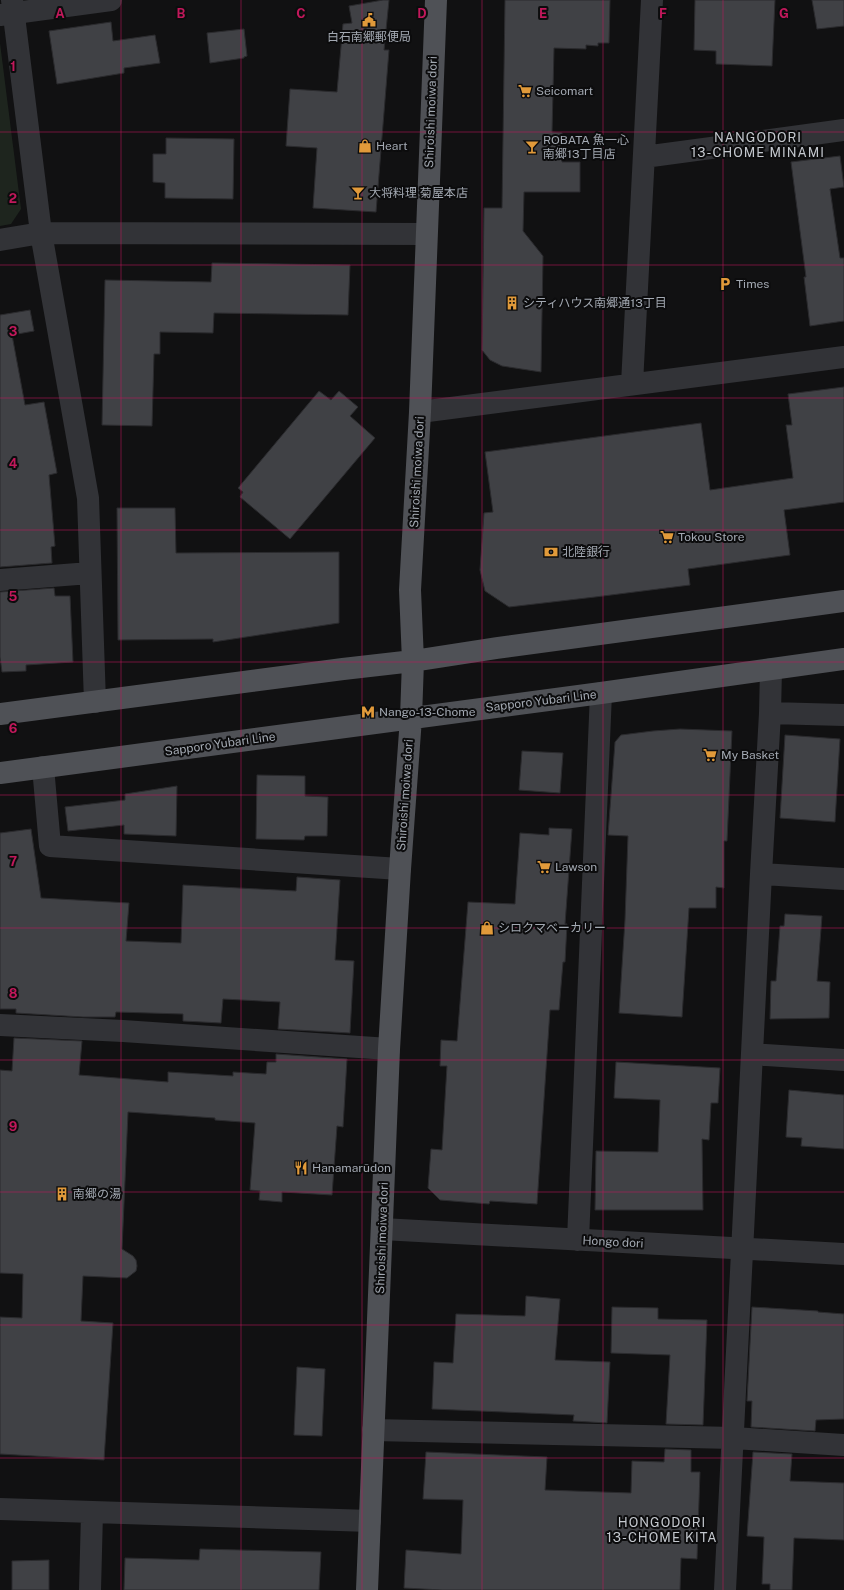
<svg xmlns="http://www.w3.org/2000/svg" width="844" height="1590" font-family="'Public Sans','Noto Sans JP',sans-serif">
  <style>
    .green { fill: #1e251e }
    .building { fill: #404145; stroke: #2b2b2e }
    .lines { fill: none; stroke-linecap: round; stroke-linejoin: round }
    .minor { stroke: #323337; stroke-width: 22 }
    .major { stroke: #4f5156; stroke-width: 22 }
    .grid { fill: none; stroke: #c2185b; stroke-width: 1; stroke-opacity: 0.55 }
    .labels { text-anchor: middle; stroke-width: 4; stroke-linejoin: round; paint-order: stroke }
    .poi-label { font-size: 12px; fill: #a3a9b2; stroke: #0c0c0d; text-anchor: start }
    .street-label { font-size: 12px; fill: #a3a9b2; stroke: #0c0c0d }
    .neighbourhood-label { font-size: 13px; letter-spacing: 1px; fill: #c4c8ce; stroke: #0c0c0d }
    .grid-label { font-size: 13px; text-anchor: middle; font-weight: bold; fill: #c2185b; stroke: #0c0c0d; stroke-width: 4; stroke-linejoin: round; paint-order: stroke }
  </style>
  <rect width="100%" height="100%" fill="#111112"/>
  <!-- green -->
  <path class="green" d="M0,43l21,166 -10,15 -11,2z"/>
  <!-- building -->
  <path class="building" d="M383,0h6l-5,50h5l-13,162 -63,-4 4,-60 -31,-2 4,-57 47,3 6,-68 9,-1 -3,-17z
    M505,0h105l-1,43h-11v3l-12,-1v4l-32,-1 -2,84 10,1v29h18v30h-56l-1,39 20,25 -2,116 -39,-6 -12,-6 -8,-10 2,-142h18z
    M695,0h80l-3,66 -56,-2v-13l-22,-1z
    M812,0h32v26l-27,3z
    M111,22l2,19 42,-6 5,28 -36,5v5l-67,11 -8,-53z
    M244,29l3,27 -3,1v1l-34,5 -3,-30z
    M166,138l68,1 -1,60 -68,-1v-15l-12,-1v-28h13z
    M840,156l4,31 -14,2 10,69h4v63l-34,5 -6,-49h2l-15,-115z
    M212,263l138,2 -2,50 -134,-2 -1,20 -53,-1v22h-6l-2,72 -50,-1 3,-145 106,2z
    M30,310l4,21 -22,4 13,70 19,-3 13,71 -8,2 6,71 -4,1 1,16 -52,4v-252z
    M844,387v115l-60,8 6,45 -102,14 2,16 -95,12 -86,10 -24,-16 -5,-21 4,-57 9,-1 -8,-60 216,-29 9,67 83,-12 -7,-53h6l-4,-31z
    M319,391l12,9 8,-9 19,16 -8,9 25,22 -85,101 -50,-42 3,-5 -5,-4z
    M117,508h58l1,45 163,-1v71l-126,19v-3l-95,1z
    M54,588l1,8h15l3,66 -47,3v6l-24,1 -2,-15v-65z
    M680,729l52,2 -5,110h-3v47l-8,-1v21h-27l-7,109 -63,-4 6,-93 3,-84 -20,-1 7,-93 6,-7 32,-4z
    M785,735l55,4 -5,83 -55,-4z
    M522,751l41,2 -3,40 -41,-3z
    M257,775l48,1v20l23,1 -1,39h-22l-1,4 -48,-1z
    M177,786l-1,50 -52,-2v-9l-56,6 -3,-24 60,-7v-6z
    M549,828l23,1 -7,95h2l-2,38h-2l-4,48h-9l-13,194 -47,-3 -1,3 -49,-4 -12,-12 3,-39 11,1 5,-84h-7l1,-26 16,1 11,-139 47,2 5,-71 29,2z
    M31,829l10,69 88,5 -3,38 55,2 2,-58 113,6 1,-14 43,3 -5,80 19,1 -4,72 -72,-4 2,-27 -57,-3 -2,24 -38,-2v-7l-67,-2 -1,5h-32l-67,-4v-4h-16v-176z
    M785,914l37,2 -5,65 13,1 -1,36 -59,1 1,-38h5l4,-55h4z
    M14,1038l68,3 -3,34 89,7v-10l65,4v-4l33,2 1,-12h9v-8l71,5 -4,68 -6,-1 -5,69 -50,-3v10l-23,-2 1,-9 -10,-1 5,-67 -40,-3v-2l-87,-6 -6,137 11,7 3,4 1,6 -1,5 -9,7 -44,-2 -2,45 32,2 -9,137 -104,-6v-137l22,1 1,-44 -23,-1v-203l12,1z
    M616,1062l104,6 -2,35h-7l-2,37 -7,-1 1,71h-108l1,-59 62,1 2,-52 -46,-2z
    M789,1090l55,5v54l-43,-3 1,-8 -16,-1z
    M526,1296l34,3 -5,61 55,2 -3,61 -34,-2 1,-6 -142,-6 2,-47 19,1 3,-49 69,2z
    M612,1307l46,1v11l49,1 -4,105 -37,-1 4,-69 -59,-2z
    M752,1307l66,4v1l26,2v105l-28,1 -1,11 -64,-4 1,-26h-5z
    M297,1367l28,2 -3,67 -28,-1z
    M665,1449l26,1v22h9l-3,87 -16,-1 -1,32h-238l-38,-2 2,-38 55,4 2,-54 -40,-1 3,-47 121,5 -2,33 86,3 1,-32 32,1z
    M753,1452l39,2 -2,27 54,2v57l-50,-2 -2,52h-22v-6h-8l2,-47 -17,-1z
    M200,1549l121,3 -2,38h-195l1,-32 74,2z
    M49,1560v30h-37v-29z"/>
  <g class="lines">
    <!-- minor -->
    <path class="minor" d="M12,0l29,233 47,265 7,204
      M0,15l111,-15
      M644,157l200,-27
      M0,240l41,-7 385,1
      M632,384l20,-384
      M420,412l424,-55
      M0,580l90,-7
      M770,713l74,2
      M43,767l7,79 350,23
      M761,874l83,5
      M0,1025l123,6 266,18
      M752,1054l92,6
      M382,1229l462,25
      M578,1240l23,-547
      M373,1430l361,8 110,7
      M0,1509l370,12
      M90,1590l2,-77
      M725,1590l36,-716 9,-161 1,-44"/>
    <!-- major -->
    <path class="major" d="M0,714l343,-45 70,-8 84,-13 347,-47
      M0,773l601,-80 243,-34
      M367,1590l22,-541 11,-180 11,-151 2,-57 -3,-71 10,-178 16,-412"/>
  </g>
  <!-- grid -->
  <path class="grid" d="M121,0v1590M241,0v1590M362,0v1590M482,0v1590M603,0v1590M723,0v1590M0,132h844M0,265h844M0,398h844M0,530h844M0,662h844M0,795h844M0,928h844M0,1060h844M0,1192h844M0,1325h844M0,1458h844"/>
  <!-- icons -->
  <defs>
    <g id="civic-bare" transform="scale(1.08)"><path d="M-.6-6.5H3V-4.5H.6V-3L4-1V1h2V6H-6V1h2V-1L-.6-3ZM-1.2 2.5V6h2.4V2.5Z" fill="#e19a3a" stroke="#0c0c0d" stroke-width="2.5" paint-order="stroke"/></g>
    <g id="supermarket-bare" transform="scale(1.08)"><path d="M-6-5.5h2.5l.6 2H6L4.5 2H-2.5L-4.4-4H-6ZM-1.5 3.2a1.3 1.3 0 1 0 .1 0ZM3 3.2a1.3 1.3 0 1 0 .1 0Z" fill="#e19a3a" stroke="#0c0c0d" stroke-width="2.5" paint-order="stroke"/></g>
    <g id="shop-bare" transform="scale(1.08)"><path d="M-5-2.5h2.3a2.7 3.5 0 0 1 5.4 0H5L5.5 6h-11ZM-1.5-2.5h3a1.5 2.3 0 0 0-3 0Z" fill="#e19a3a" stroke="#0c0c0d" stroke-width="2.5" paint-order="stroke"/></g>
    <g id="bar-bare" transform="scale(1.08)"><path d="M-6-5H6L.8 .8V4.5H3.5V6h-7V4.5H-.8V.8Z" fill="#e19a3a" stroke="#0c0c0d" stroke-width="2.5" paint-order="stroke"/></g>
    <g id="parking-bare" transform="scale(1.08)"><path d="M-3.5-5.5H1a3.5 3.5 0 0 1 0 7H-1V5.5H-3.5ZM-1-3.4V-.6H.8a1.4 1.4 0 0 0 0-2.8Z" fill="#e19a3a" stroke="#0c0c0d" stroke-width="2.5" paint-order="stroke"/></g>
    <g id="building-bare" transform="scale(1.08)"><path d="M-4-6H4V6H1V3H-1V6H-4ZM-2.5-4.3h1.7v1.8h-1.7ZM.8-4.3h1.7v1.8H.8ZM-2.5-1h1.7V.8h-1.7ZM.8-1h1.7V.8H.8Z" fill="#e19a3a" stroke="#0c0c0d" stroke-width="2.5" paint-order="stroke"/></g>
    <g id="bank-bare" transform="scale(1.08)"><path d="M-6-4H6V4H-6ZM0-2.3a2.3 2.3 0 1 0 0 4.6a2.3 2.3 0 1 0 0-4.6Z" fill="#e19a3a" stroke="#0c0c0d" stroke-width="2.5" paint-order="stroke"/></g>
    <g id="metro-bare" transform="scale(1.08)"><path d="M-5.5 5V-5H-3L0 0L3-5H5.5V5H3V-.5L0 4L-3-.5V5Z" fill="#e19a3a" stroke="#0c0c0d" stroke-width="2.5" paint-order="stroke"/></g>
    <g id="restaurant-bare" transform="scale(1.08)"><path d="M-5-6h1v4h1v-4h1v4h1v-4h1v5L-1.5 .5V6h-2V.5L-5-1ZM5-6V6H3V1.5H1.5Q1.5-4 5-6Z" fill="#e19a3a" stroke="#0c0c0d" stroke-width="2.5" paint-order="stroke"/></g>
  </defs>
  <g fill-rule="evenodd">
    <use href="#civic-bare" x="369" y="20"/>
    <use href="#supermarket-bare" x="525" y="91"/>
    <use href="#shop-bare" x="365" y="146"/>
    <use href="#bar-bare" x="532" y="147"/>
    <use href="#bar-bare" x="358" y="193"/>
    <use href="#parking-bare" x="725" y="284"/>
    <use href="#building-bare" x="512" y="303"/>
    <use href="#supermarket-bare" x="667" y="537"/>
    <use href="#bank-bare" x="551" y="552"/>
    <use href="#metro-bare" x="368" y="712"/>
    <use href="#supermarket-bare" x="710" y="755"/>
    <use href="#supermarket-bare" x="544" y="867"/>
    <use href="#shop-bare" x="487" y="928"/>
    <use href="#restaurant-bare" x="301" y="1168"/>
    <use href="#building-bare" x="62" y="1194"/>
  </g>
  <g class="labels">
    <!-- poi labels -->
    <g class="poi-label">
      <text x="369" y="41" text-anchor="middle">白石南郷郵便局</text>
      <text x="536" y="95">Seicomart</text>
      <text x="543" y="144">ROBATA 魚一心<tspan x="543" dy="14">南郷13丁目店</tspan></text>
      <text x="376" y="150">Heart</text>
      <text x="369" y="197">大将料理 菊屋本店</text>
      <text x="736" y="288">Times</text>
      <text x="523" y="307">シティハウス南郷通13丁目</text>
      <text x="678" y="541">Tokou Store</text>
      <text x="562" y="556">北陸銀行</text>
      <text x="379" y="716">Nango-13-Chome</text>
      <text x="721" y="759">My Basket</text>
      <text x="555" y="871">Lawson</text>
      <text x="498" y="932">シロクマベーカリー</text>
      <text x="312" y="1172">Hanamarūdon</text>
      <text x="73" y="1198">南郷の湯</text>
    </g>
    <!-- street labels -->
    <g class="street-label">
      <text transform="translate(431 112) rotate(-88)" y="4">Shiroishi moiwa dori</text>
      <text transform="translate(417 472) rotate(-87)" y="4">Shiroishi moiwa dori</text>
      <text transform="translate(541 701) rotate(-7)" y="4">Sapporo Yubari Line</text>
      <text transform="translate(220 744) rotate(-8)" y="4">Sapporo Yubari Line</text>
      <text transform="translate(405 795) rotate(-86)" y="4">Shiroishi moiwa dori</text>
      <text transform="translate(382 1238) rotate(-88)" y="4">Shiroishi moiwa dori</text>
      <text transform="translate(613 1242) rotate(3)" y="4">Hongo dori</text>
    </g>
    <!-- neighbourhood labels -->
    <g class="neighbourhood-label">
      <text x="758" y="142">NANGODORI<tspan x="758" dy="15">13-CHOME MINAMI</tspan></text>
      <text x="662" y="1527">HONGODORI<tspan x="662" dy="15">13-CHOME KITA</tspan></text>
    </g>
  </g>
  <g class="grid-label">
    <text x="60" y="18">A</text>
    <text x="181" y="18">B</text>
    <text x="301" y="18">C</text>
    <text x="422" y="18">D</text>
    <text x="543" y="18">E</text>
    <text x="663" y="18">F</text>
    <text x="784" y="18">G</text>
    <text x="13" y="71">1</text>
    <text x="13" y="203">2</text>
    <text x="13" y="336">3</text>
    <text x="13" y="468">4</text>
    <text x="13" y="601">5</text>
    <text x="13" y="733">6</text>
    <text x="13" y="866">7</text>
    <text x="13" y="998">8</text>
    <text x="13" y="1131">9</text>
  </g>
</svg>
